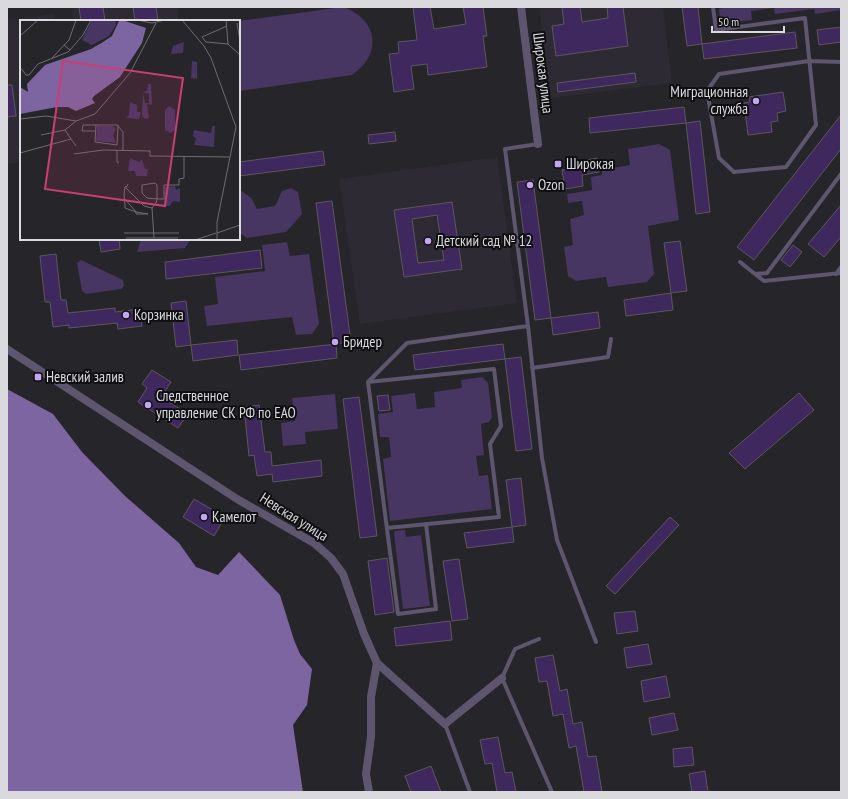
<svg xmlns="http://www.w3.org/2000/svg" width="848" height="799" font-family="'PT Sans Narrow',sans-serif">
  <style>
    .built { fill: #2d2a34 }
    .green { fill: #473661 }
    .water { fill: #7c65a0 }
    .building { fill: #3f285e; stroke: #5a585d; fill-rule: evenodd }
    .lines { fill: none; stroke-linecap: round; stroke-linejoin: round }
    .lane { stroke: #5e556e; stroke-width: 4 }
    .street { stroke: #5e556e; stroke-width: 8 }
    .poi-dot { fill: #c3a7f2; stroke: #0f0e10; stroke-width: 1.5 }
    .labels { text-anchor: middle; stroke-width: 4; stroke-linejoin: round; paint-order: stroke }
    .street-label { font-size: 15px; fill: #dad9dd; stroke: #0f0e10 }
    .poi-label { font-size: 15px; fill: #dad9dd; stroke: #0f0e10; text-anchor: start }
    .inset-road { fill: none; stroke: #6e6d71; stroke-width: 1 }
    .view { fill: #c73f75; fill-opacity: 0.15; stroke: #c73f75; stroke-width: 2 }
    .inset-edge { fill: none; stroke: #dad9dd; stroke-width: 2 }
  </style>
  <rect width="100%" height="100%" fill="#262529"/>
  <!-- built -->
  <path class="built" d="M71,7h106l2,14h-106z
    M539,7h124l9,76 -121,15z
    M54,14l1,7h-34v141l-14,2v-144z
    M497,157l20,146 -157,21 -21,-145z"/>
  <!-- green -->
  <path class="green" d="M343,7c35,12 40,47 9,68l-113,16v-70z
    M727,7h114v3l-26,4 -1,-5 -39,5 -1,-6 -23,3 1,9 -27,3 -5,-4 -1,-10z
    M659,144l11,6 9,70 -31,6 6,48 -7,8 -39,5 -2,-10 -30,4 -8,-5 -4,-29 9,-2 -3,-26 14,-4 -2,-14 -14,2 -1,-9 25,-4 -1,-13 11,-2v-5l28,-5 -2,-16z
    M291,188l7,4 4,22 -16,18 -39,6 -8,-6v-40l3,-1 10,8 5,10 18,-3 7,-15z
    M141,239h50l-6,9 -48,4z
    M287,242l3,14 19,-2 10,70 -7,10 -16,1 -4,-18 -85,9 -3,-20 14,-2 -3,-27 50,-6 -3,-26z
    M81,260l42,20 1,6 -3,3 -35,5 -4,-3 -5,-28z
    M482,377l6,6 4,34 -3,5 -8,2 3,31 -8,1 3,20 9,-1 4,34 -102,12 -7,-62 8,-2 -2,-20h-9l-2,-23 15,-2 -2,-16 24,-3 2,16 18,-2 -1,-15 28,-4 -1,-8z
    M335,394l3,35 -33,3 1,12 -23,2 -2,-23 14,-2 -3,-23z
    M405,530l1,7 15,-2 9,71 -27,3 -9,-76 1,-2z"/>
  <!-- water -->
  <path class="water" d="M7,389l46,25 29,38 43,44 54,47 17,24 22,8 21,-23 41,43 14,45 6,14 12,15 -5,36 -14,20 10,67h-296z"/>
  <!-- building -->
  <path class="building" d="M79,7h24l2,14h-24z
    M133,7h23l2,14h-23z
    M413,7h17l4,22 32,-5 -3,-17h20l4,29h-4l4,31 -59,8 -1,-11 -16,2 3,23 -20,3 -5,-38 10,-1 -1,-11 19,-2z
    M562,7h18l2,15 26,-4 -1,-11h16l5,39 -72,10 -4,-30 12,-2z
    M682,7h16l4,37 -15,2z
    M841,27v15l-22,3 -2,-15z
    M795,32l2,16 -93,11 -2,-15z
    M635,73l1,9 -78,10 -1,-9z
    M7,85h5l4,31 -9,1z
    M783,92l3,19 -9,2 1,8 -7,1 1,10 -24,3 -4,-32 6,-1 -1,-5z
    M684,107l2,16 -96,10 -1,-15z
    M841,115v34l-87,111 -17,-13z
    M700,121l10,91 -14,2 -10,-91z
    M395,132l1,9 -27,3 -1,-9z
    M323,151l2,14 -86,11v-14z
    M597,158l2,14 -17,3 1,11 -18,3 -3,-19 25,-4 -1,-6z
    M533,180l18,138 -16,2 -18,-138z
    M332,201l19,141 -17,2 -18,-141z
    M452,202l10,67 -58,8 -10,-67zM437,215l7,45 -26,3 -6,-44z
    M841,205v32l-17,20 -16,-13z
    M99,239h20l1,10 -19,3z
    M680,241l7,50 -16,2 -7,-50z
    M793,245l9,7 -12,15 -9,-7z
    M260,250l2,18 -96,11 -1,-17z
    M56,254l5,46h5l2,13 47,-5v4l25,-3 2,17 -24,3 -1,-6 -48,5v-3l-16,2 -3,-25h-5l-5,-46z
    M671,293l2,17 -47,6 -2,-16z
    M186,301l5,44 -15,2 -5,-44z
    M598,312l2,16 -47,7 -2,-17z
    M237,340l1,15 -45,6 -2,-16z
    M336,344l1,14 -96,12 -2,-15z
    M503,344l2,15 -90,11 -2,-15z
    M521,357l11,92 -16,2 -11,-92z
    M152,370l19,12 -10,15 27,17 -10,14 -40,-26 9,-14 -5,-4z
    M799,393l15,17 -69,59 -16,-16z
    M388,395l2,15 -11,1 -2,-15z
    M359,397l18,139 -17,2 -17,-139z
    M259,405l6,47h6l1,14 49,-6 1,16 -49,6 -1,-8 -15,2 -3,-21 -5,1 -5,-49z
    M521,478l5,47 -14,2 -6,-47z
    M194,499l31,18 -11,19 -31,-19z
    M670,517l9,8 -64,69 -9,-8z
    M512,527l2,15 -47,6 -3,-15z
    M387,558l7,54 -19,3 -7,-54z
    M459,559l9,60 -16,2 -9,-60z
    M635,611l3,20 -21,3 -3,-21z
    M450,621l2,19 -56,6 -2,-18z
    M648,644l4,20 -25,4 -3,-20z
    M553,655l7,36 7,-2 6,35 9,-2 6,35 8,-1 6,36h-18l-8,-46 -7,2 -6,-34 -10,2 -6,-35 -8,1 -4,-24z
    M666,676l4,21 -26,5 -3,-21z
    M674,713l4,17 -26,5 -3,-17z
    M498,737l7,36 7,-1 4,20h-19l-5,-29 -7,1 -5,-24z
    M692,747l2,18 -20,2 -1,-18z
    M431,766l10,26h-30l-6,-16z
    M705,771l3,21h-16l-3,-18z"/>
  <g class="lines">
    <!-- lane -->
    <path class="lane" d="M713,7l3,23 89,-12 11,107 -30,42 -52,5 -15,-14 -12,-67 12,-17 90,-13 32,1
      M538,144l-33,5 23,177 14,132 15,82 39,102
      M740,262l15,12 12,-1 74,-99
      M755,274l9,7 77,-8
      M836,274l5,-7
      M532,368l76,-11 3,-18
      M368,382l126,-13 7,57 -11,18 9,73 -112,11
      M368,382l30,232 38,-5 -10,-85
      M368,382l39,-39 121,-17
      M539,639l-24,10 -13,29 50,114
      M445,724l25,68"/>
    <!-- street -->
    <path class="street" d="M521,7l17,137
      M7,349l230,150 77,44 17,15 12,16 21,60 13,29 68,61 57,-46
      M369,792l-3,-18 5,-37v-40l6,-34"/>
  </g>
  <!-- markers -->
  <g class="poi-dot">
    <circle cx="756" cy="101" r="4"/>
    <rect x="554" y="160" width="8" height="8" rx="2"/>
    <circle cx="530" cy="185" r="4"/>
    <circle cx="428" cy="241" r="4"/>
    <circle cx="126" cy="315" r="4"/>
    <circle cx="335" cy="342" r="4"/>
    <rect x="34" y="373" width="8" height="8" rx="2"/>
    <circle cx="148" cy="405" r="4"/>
    <circle cx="204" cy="517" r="4"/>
  </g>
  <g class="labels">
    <!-- street labels -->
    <g class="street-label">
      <text transform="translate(543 73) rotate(83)" y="5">Широкая улица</text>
      <text transform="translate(294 517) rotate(32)" y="5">Невская улица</text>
    </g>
    <!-- poi labels -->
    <g class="poi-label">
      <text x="748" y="97" text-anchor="end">Миграционная<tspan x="748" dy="17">служба</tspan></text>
      <text x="566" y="169">Широкая</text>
      <text x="538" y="190">Ozon</text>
      <text x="436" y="246">Детский сад № 12</text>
      <text x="134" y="320">Корзинка</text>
      <text x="343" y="347">Бридер</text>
      <text x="46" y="382">Невский залив</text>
      <text x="156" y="401">Следственное<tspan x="156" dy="17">управление СК РФ по ЕАО</tspan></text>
      <text x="212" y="522">Камелот</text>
    </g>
  </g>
  <!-- overview -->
  <g transform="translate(20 20)">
    <rect width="220" height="220" fill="#262529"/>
    <path d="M72,0h23l1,5 -7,11 -17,9 -10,-5zM164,22l-1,11 -12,1 2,-8zM172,41l5,1v17l-6,-1zM128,64h3l1,21 -5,-1 2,14 -4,1 -3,-3 1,-23 2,10h4v-9l-6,-2 4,-1zM110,82l7,3v7h4l-2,7 -13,-1 3,-3zM149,86l6,4v20l-4,3 -6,-3v-20zM77,106h16l3,3 -3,6 3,8 -20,-2zM192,106h3l-1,21 -20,-2 2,-7 -3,-1 1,-7 17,3zM110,138l9,4 3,-3 3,10h3l-1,7h-11l-1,-5h-7zM155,166l1,4 4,-2v14l-7,-1 -3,5h-6l1,-19z" fill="#473661"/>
    <path d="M102,0l24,8 -4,15 -22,34 -26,19 -2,3 3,4 -19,8 -8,-4h-11l-37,7v-27l8,5 -1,-8 18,-19 46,-16 12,-7 9,-6 7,-15z" fill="#7c65a0"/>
    <path class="inset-road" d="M117,0l15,3 13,-3M162,0l22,26 7,12 25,69 -19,95v18M206,0l2,24M217,3l3,18M207,6l-25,11 4,5 22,2 12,11M0,16l18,-16M50,30l13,-15 8,-15M32,38l17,-18 7,-20M0,47l6,8h3l9,-11 30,-12 2,-2 -6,-5M0,99l26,-3 30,5M76,105l-1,17 22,3 1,-20M98,106l5,6v19M75,111h-13l1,-6h35M21,115l24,-5M51,119l-6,-9 11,-9 19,-7 35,-41 26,-50M97,130v12l2,1M0,133l51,-14 5,7M54,134l29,-4 47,1v5l80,1M108,164l-2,4 18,18 8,2M104,178l12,14 -11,-4v-3l-1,-10 1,-8 1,-1M116,192l12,2h-12zM104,213h55M197,213l23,-8M106,218h52M134,218l-2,-30 4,-5 1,-4v-14l-2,-2 -13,2v8l5,5 10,1h7v-14h15v-6l5,-1v-21M175,220l21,-7"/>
    <path class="view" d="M43,41l120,17 -18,128 -120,-17z"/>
    <rect width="220" height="220" class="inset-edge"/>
  </g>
  <!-- border -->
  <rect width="848" height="799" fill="none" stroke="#dad9dd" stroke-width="16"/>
  <!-- scale -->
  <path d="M712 26v6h72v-6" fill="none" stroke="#dad9dd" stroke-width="2"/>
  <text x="718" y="26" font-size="12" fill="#dad9dd" stroke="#0f0e10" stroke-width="3" paint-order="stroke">50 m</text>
</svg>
